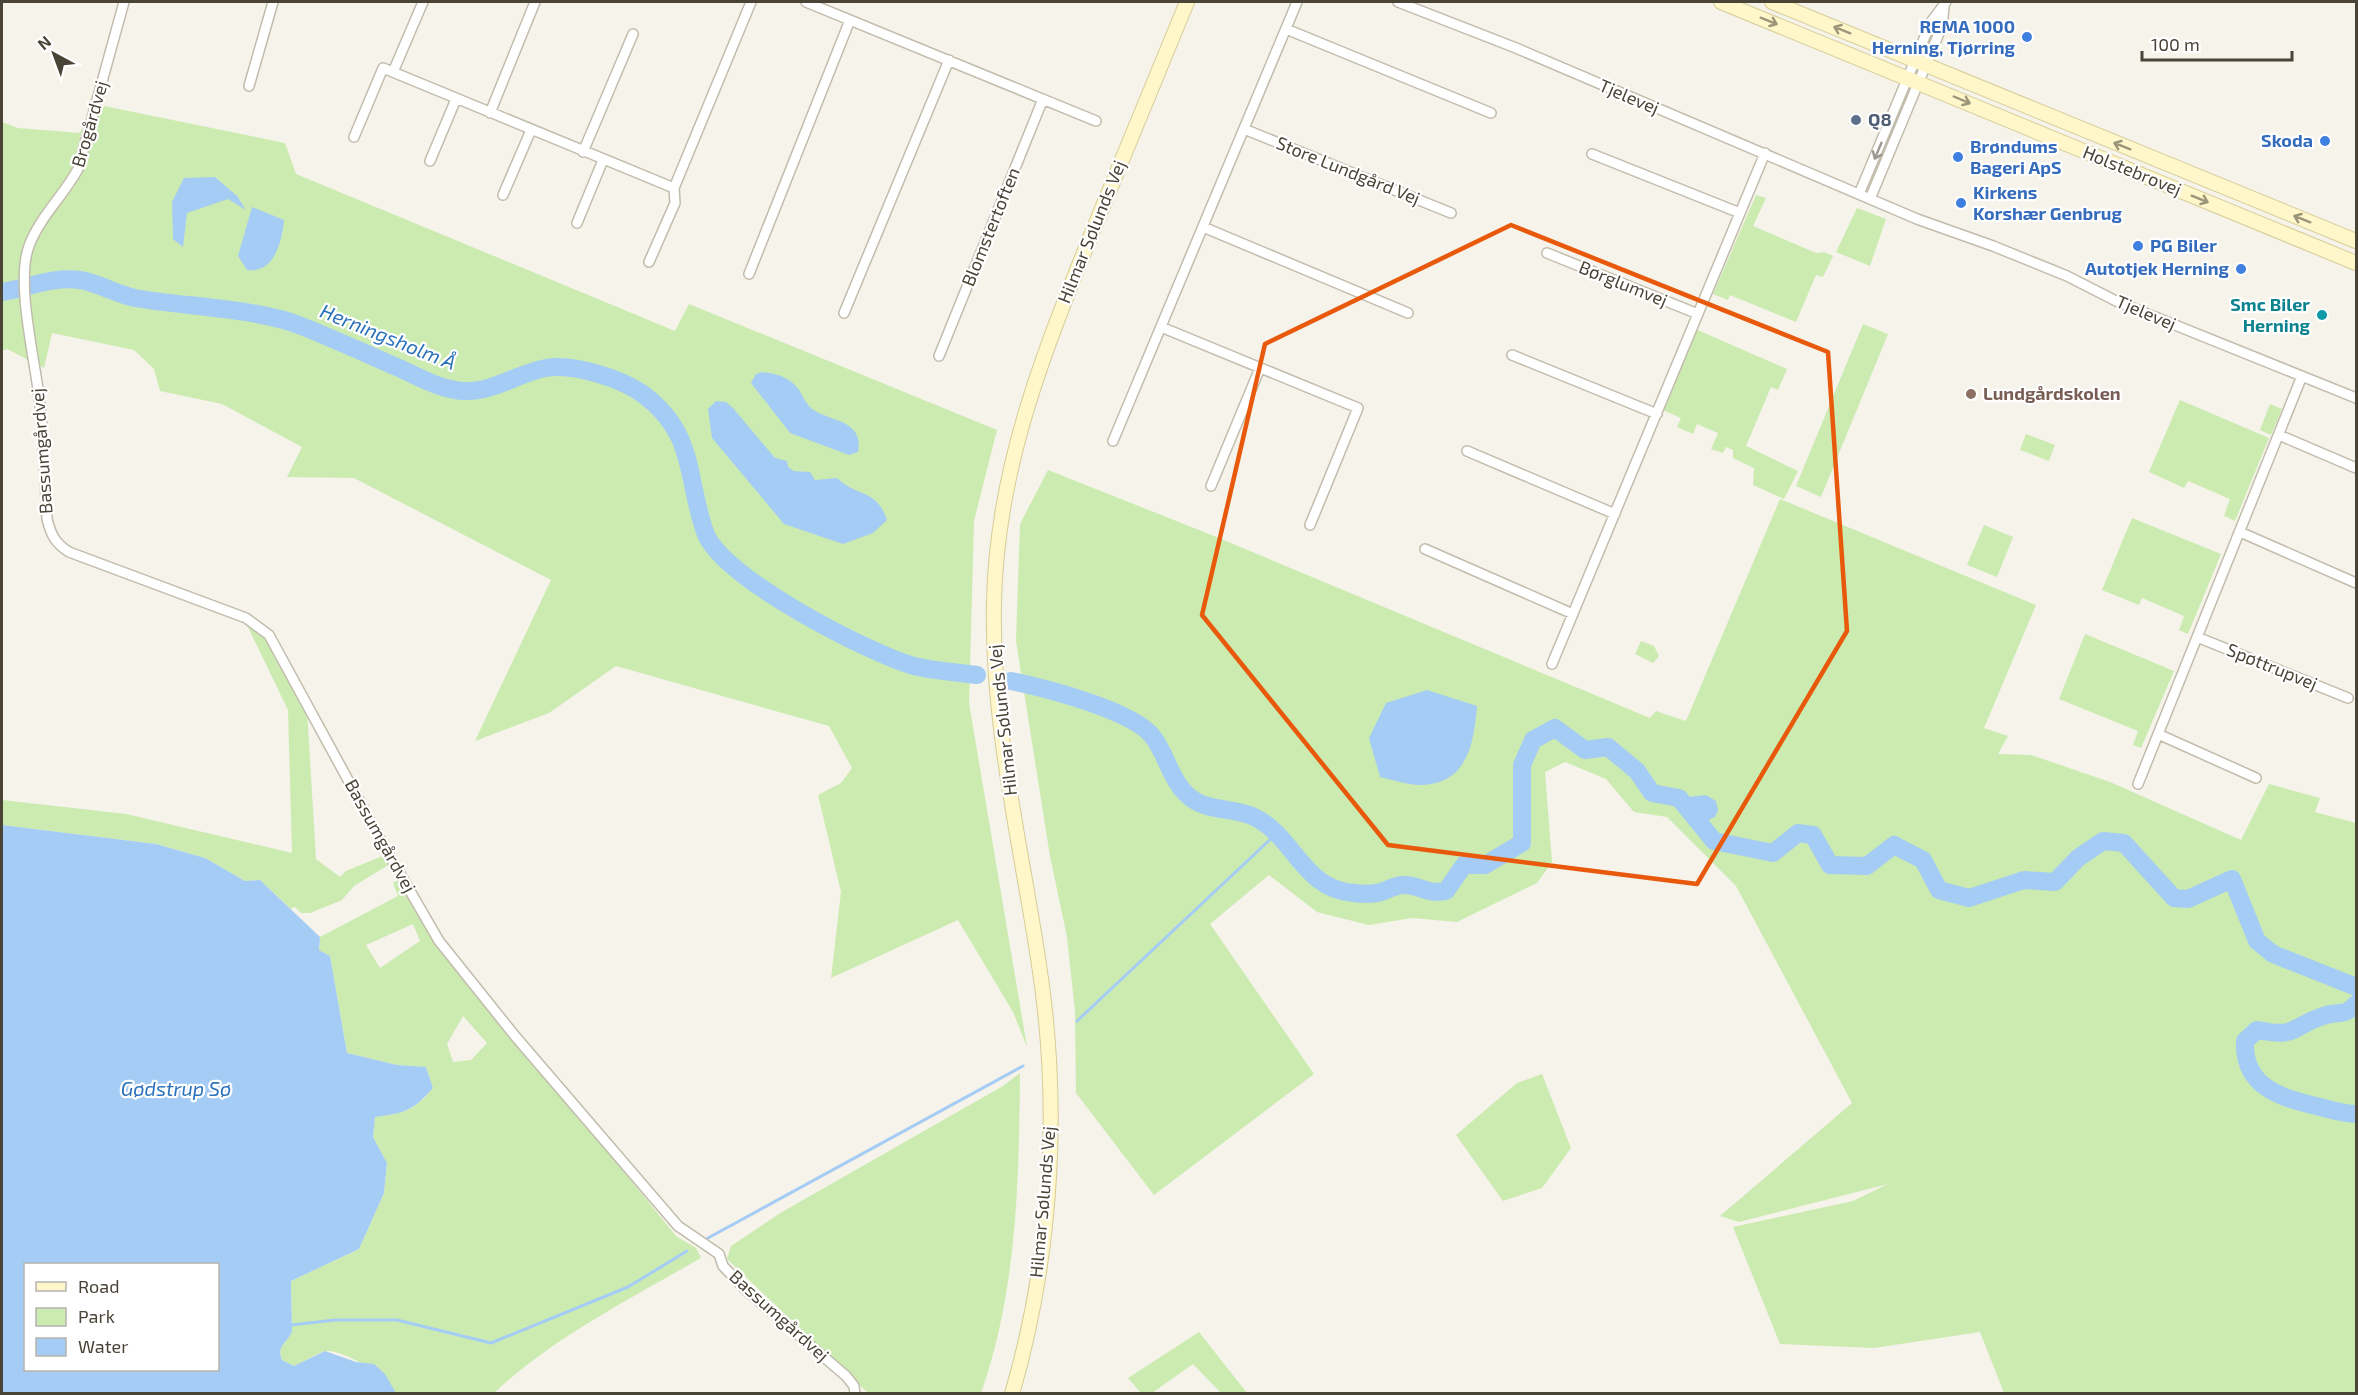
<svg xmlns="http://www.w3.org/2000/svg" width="2358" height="1395" font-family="'Exo 2',sans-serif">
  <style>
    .green { fill: #ccebb1; fill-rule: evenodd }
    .water { fill: #a5ccf4; fill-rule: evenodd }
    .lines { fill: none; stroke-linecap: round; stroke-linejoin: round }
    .stream { stroke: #a5ccf4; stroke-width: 3 }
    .river { stroke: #a5ccf4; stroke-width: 18 }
    .street-casing { stroke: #c2bcac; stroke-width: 12 }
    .secondary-casing { stroke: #d7cc98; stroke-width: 16 }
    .street { stroke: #fff; stroke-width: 9 }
    .secondary { stroke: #fff7ca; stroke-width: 14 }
    .oneway { stroke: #9b9579 }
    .oneway2 { stroke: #9b9891 }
    .marked { fill: none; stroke: #e8590c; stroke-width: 4.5; stroke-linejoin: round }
    .shop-dot { fill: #3f7fe0; stroke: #fff; stroke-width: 2 }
    .service-dot { fill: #5c6f8a; stroke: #fff; stroke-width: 2 }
    .culture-dot { fill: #0f9aa8; stroke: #fff; stroke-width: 2 }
    .education-dot { fill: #8d6e63; stroke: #fff; stroke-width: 2 }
    .labels { text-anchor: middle; stroke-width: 4.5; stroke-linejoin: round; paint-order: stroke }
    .shop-label { font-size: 18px; font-weight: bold; fill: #366cbe; stroke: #fff; text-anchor: end }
    .street-label { font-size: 18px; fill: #4a4437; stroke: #fff }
    .service-label { font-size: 18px; font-weight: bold; fill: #4e5e75; stroke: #fff; text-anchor: start }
    .culture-label { font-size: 18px; font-weight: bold; fill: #0d838f; stroke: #fff; text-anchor: end }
    .education-label { font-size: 18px; font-weight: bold; fill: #785e54; stroke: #fff; text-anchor: start }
    .water-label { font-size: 20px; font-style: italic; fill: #2a71bc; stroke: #fff }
  </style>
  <rect width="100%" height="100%" fill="#f5f3ea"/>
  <!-- green -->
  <path class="green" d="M104,106l181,37 11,31 379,157 14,-27 308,126 -23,91 -5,182 58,344 -14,-35 -55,-92 -127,58 10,-86 -23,-97 23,-12 11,-15 -23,-42 -213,-60 -67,47 -74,28 76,-161 -197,-102 -67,-1 15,-30 -80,-43 -62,-13 -6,-22 -20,-19 -82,-17 -8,35 -37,-19 -5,2v-229l16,6 61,5z
    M1756,195l10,3 -13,28 63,27 8,-1 9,4 -10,21 -7,-2 -20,47 -66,-27 -2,5 -15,-6z
    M1857,208l29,11 -16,47 -34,-14z
    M1863,324l25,10 -67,163 -25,-11z
    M1693,328l94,41 -9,21 -7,-3 -25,59 52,25 -14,28 -31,-14 1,-17 -21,-10v-8l-7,-3 -3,6 -12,-4 7,-16 -21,-9 -4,10 -16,-7 4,-9 -21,-9z
    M2180,400l89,38 -34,83 -11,-5 6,-17 -42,-18 -4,7 -35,-16z
    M2270,404l12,5 -11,26 -11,-5z
    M2026,434l29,11 -6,16 -29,-11z
    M1048,470l166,66 436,182 6,-7 30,10 94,-222 256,106 -52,123 24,8 -10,18 33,1 79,27 131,58 28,-56 51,14 -5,14 41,11v570h-352l-24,-61 -106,16 -94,-4 -47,-117 120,-26 35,-17 -149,38 -19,-6 132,-113 -116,-217 -69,-69 -33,-5 -28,-33 -41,-17 -20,10 7,90 -15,21 -80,39 -45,-4 -43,7 -52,-13 -48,-37 -59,49 104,150 -160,121 -78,-102 -1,-82 -8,-74 -17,-81 -34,-215 4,-117z
    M2132,518l89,36 -33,80 -9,-4 5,-14 -42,-18 -3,7 -37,-15z
    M1984,525l29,12 -16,40 -30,-12z
    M247,625l23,15 37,70 9,149 24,18 6,-6 39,-16 5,9 -36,22 -12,14 -32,13h-9l-6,-6 -4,2 -31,-29 -15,1 -40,-23 -49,-14 -154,-19v-25l124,14 166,39 -4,-143z
    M2085,634l89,37 -33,77 -8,-3 5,-14 -79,-32z
    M1641,641l13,5 5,10 -6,7 -18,-9z
    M401,878l30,56 245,302 20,12 5,10c-71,41 -147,79 -207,135h-98c-7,-16 -49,-41 -67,-42 -11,0 -24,11 -35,15l-12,-6c-6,-14 5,-17 10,-28l-1,-51 68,-32 25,-56 3,-30 -14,-26 2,-21c29,-2 39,-5 58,-28l-7,-21 -29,-2 -50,-12 -17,-97 -11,-6 1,-13 78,-41 -5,-13zM413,924l7,17 -40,27 -14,-23zM463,1016l24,27 -16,17 -18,2 -6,-18z
    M1020,1073c-1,108 -3,218 -39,320h-113l-141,-134 4,-13 51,-34 221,-126z
    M1542,1074l29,74 -29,40 -39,13 -47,-66 61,-52z
    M1199,1332l48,61h-26l-28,-29 -41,29h-11l-13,-15z"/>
  <!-- water -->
  <path class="water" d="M215,177l22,19 9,14 -18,-11 -41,14 -4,34 -10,-8 -1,-37 12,-24z
    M252,207l32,13c-2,22 -10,54 -37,50l-9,-14z
    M762,372c17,2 30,6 39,21 3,6 6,12 11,16 18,13 52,10 46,43l-9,3 -59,-22 -39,-50 5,-9z
    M716,401l10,1 7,6 42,50 12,3 1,6 6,4 16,1 5,8 22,-2c21,20 39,10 50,42l-14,13 -30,11 -59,-20 -72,-86 -4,-29z
    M1427,690l50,16c-3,36 -9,78 -56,79 -13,0 -28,-5 -41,-8l-11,-39 17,-35z
    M1706,795l10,6 2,9 -3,7 -15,7 -21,-26z
    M2,825l154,19 49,14 40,23 15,-1 60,57 -1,13 11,6 17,97 50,12 29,2 7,21c-20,23 -28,25 -58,29l-2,20 14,26 -3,30 -25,56 -68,32 1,51c-5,11 -16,14 -10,28l12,6 31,-15 31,11 18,2 11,10 11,19h-394zM218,1264v106h-192v-106z"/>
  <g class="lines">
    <!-- stream -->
    <path class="stream" d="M1077,1021l200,-188
      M2350,1114l6,8
      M708,1238l315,-172
      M291,1325l44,-5h62l94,23 137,-56 59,-36"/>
    <!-- river -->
    <path class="river" d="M2,292c26,-4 51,-16 78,-12 19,3 36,14 55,18 50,9 124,10 169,29 32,13 63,27 95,41 20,9 42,22 65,23 30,1 54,-18 82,-23 27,-5 77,11 98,27 52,39 42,83 61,137 15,45 163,121 209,134 20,5 42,6 63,9
      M1011,681c33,7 122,29 142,56 15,20 18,46 38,61 16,13 43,10 61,18 42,18 49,73 102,77 7,1 16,1 23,0 8,-1 17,-8 26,-8 16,-1 22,10 43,6l18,-26h21l37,-22v-78l11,-25 22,-12 30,22 23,-3 29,24 15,22 27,5 35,43 59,12 25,-20 15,2 17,30 37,1 27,-21 29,15 16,30 30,8 55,-18 31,2 23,-24 25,-17 21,2 50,55 14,1 44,-20 25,62 16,13 83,33
      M2356,1004c-13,14 -17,6 -33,12 -34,11 -23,22 -66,14l-12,11c-2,47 37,57 75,66 12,3 24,7 36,7"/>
    <!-- street casing -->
    <g class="street-casing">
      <path id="street" d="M124,2l-46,167c-14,26 -39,49 -49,77 -14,37 7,117 11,159 4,38 5,76 7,114 4,16 8,24 22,33l177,66 23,17 115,211 55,95 76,95 163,190 41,28 4,12 23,24 100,86 8,10 1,8
        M806,2l290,119
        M1398,2l118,46 401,171 76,27 74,30 51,26 238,96
        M1286,29l205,84
        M393,72l30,-70
        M249,86l24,-84
        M490,113l45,-111
        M1244,129l207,84
        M354,137l29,-69 291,120 77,-186
        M583,152l50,-118
        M1592,154l148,59
        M430,161l26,-62
        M1859,194l72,-172 15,-20
        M503,195l28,-65
        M1870,199l72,-173 2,-19
        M577,223l26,-63
        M1203,227l205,86
        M1547,253l151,61
        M649,262l26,-59 -1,-15
        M749,274l101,-254
        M844,313l105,-253
        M1161,327l197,81 -48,117
        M1512,355l145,59
        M939,356l104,-257
        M2279,435l77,33
        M1113,441l184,-439
        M1467,451l148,63
        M1211,486l49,-118
        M2240,532l116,51
        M1425,549l148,65
        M2197,637l151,61
        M1552,664l213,-511
        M2158,734l98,44
        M2138,784l164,-408"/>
    </g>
    <!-- secondary casing -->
    <g class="secondary-casing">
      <path id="secondary" d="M1721,2l635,261
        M1772,2l584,239
        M1012,1394c41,-141 49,-292 26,-436 -18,-118 -47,-236 -44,-357 3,-134 50,-250 100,-373 31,-75 62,-151 93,-226"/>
    </g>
    <!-- street -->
    <use href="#street" class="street"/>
    <!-- secondary -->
    <use href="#secondary" class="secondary"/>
  </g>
  <!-- one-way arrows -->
  <defs><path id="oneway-shaft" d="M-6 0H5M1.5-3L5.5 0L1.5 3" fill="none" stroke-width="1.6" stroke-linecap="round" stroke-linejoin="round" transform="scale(1.5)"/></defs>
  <g class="oneway">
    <use href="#oneway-shaft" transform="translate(1769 21) rotate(22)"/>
    <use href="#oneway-shaft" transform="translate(1842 30) rotate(-158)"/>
    <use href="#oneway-shaft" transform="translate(1962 100) rotate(23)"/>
    <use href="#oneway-shaft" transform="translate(2122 146) rotate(-158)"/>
    <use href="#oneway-shaft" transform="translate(2200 199) rotate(22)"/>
    <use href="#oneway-shaft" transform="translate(2302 219) rotate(-158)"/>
  </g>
  <use class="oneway2" href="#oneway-shaft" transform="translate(1878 151) rotate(113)"/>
  <!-- marked area -->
  <path class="marked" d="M1511,225l317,127 19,279 -150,253 -309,-39 -186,-230 63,-271z"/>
  <!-- markers -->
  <g class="shop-dot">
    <circle cx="2027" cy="37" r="6"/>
    <circle cx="2325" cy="141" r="6"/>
    <circle cx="1958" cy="157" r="6"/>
    <circle cx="1961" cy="203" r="6"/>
    <circle cx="2138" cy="246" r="6"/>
    <circle cx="2241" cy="269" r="6"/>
  </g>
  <circle class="service-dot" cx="1856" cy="120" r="6"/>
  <circle class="culture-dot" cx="2322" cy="315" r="6"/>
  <circle class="education-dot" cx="1971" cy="394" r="6"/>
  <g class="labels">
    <!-- shop labels -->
    <g class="shop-label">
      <text x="2015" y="33">REMA 1000<tspan x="2015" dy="21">Herning, Tjørring</tspan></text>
      <text x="2313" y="147">Skoda</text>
      <text x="1970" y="153" text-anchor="start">Brøndums<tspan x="1970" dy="21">Bageri ApS</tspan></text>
      <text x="1973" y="199" text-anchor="start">Kirkens<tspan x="1973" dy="21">Korshær Genbrug</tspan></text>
      <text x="2150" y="252" text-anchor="start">PG Biler</text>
      <text x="2229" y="275">Autotjek Herning</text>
    </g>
    <!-- street labels -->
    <g class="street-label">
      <text transform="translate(1629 97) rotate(23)" y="6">Tjelevej</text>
      <text transform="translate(90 124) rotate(-74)" y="6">Brogårdvej</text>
      <text transform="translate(1348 171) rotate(22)" y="6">Store Lundgård Vej</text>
      <text transform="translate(2132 171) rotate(22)" y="6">Holstebrovej</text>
      <text transform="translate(991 227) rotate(-68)" y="6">Blomstertoften</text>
      <text transform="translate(1092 232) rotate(-68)" y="6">Hilmar Sølunds Vej</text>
      <text transform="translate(1623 284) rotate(22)" y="6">Børglumvej</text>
      <text transform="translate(2146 313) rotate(23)" y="6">Tjelevej</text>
      <text transform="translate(42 451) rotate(-94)" y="6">Bassumgårdvej</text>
      <text transform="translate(2272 667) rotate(22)" y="6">Spøttrupvej</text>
      <text transform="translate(1003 720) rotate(-96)" y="6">Hilmar Sølunds Vej</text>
      <text transform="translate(380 836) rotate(61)" y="6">Bassumgårdvej</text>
      <text transform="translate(1043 1202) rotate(-85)" y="6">Hilmar Sølunds Vej</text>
      <text transform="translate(779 1316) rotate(42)" y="6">Bassumgårdvej</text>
    </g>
    <!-- service labels -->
    <g class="service-label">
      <text x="1868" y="126">Q8</text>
    </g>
    <!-- culture labels -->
    <g class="culture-label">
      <text x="2310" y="311">Smc Biler<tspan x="2310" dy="21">Herning</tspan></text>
    </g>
    <!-- education labels -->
    <g class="education-label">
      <text x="1983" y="400">Lundgårdskolen</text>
    </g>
    <!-- water labels -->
    <g class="water-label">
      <text transform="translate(388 337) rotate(22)" y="7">Herningsholm Å</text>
      <text x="176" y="1096">Gødstrup Sø</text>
    </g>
  </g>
  <!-- border -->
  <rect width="2358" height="1395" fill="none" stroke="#4a4437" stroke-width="6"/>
  <!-- legend -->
  <rect x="24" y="1263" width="195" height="108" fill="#ffffff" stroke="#b7b4af" stroke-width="1.5"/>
  <rect x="36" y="1282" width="30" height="9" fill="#fff7ca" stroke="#b7b4af" stroke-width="1.5"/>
  <text x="78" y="1293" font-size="18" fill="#4a4437">Road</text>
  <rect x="36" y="1308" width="30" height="18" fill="#ccebb1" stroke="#b7b4af" stroke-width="1.5"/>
  <text x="78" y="1323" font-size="18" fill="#4a4437">Park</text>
  <rect x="36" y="1338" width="30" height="18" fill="#a5ccf4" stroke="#b7b4af" stroke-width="1.5"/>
  <text x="78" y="1353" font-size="18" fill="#4a4437">Water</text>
  <!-- north arrow -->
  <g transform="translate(54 54) rotate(319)" stroke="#ffffff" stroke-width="4.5" paint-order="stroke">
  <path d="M0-4.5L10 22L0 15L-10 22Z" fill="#4a4437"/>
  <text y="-9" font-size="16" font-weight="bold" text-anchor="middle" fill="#4a4437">N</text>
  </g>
  <!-- scale -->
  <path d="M2142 51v9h150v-9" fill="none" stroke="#4a4437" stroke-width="3"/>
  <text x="2151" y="51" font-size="18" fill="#4a4437" stroke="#ffffff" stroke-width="4.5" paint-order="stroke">100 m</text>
</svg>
